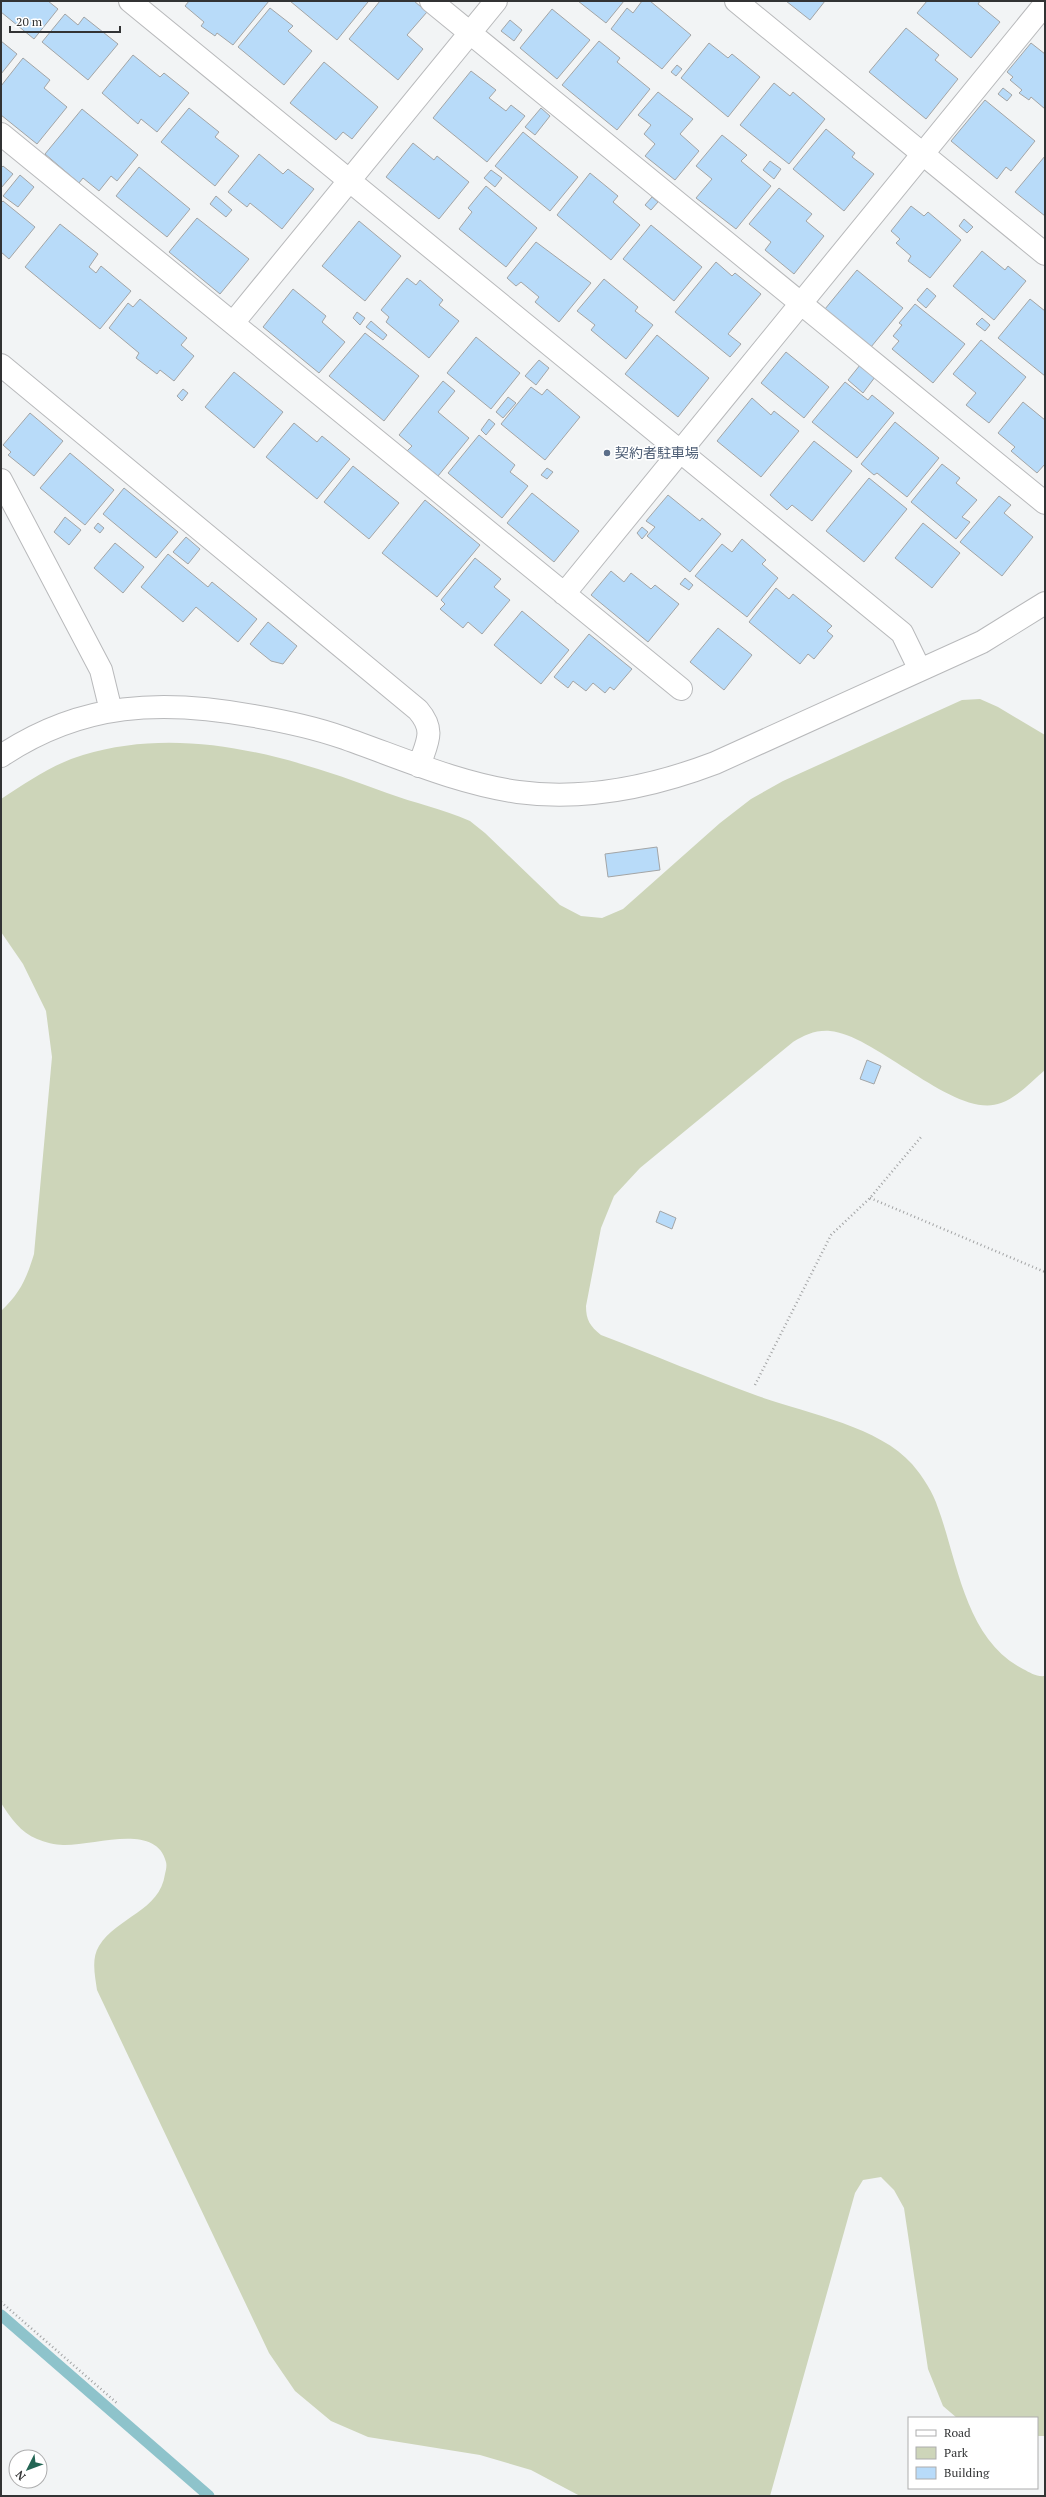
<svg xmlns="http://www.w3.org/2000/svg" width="1046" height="2497" font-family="'PT Serif','Noto Sans JP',serif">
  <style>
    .green { fill: #cdd5b9 }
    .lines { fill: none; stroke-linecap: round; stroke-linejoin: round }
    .stream { stroke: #8ec3cb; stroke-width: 11 }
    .building { fill: #b8dbf9; stroke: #a3a5a6 }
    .minor-casing { stroke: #b8b9bb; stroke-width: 24 }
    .path { stroke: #a2a3a4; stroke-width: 2.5; stroke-dasharray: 1 3; stroke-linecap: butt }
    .minor { stroke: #fff; stroke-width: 22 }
    .service-dot { fill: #5c6f8a; stroke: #fff; stroke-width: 1.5 }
    .labels { text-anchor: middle; stroke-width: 3; stroke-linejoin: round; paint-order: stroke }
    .service-label { font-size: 14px; fill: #4e5e75; stroke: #fff; text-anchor: start }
  </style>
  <rect width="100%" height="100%" fill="#f2f4f5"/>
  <!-- green -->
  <path class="green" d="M980,699l18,8 47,28v335c-13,11 -27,27 -44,33 -45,18 -124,-68 -171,-72 -15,-1 -25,4 -37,11l-153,126 -26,28 -13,32 -15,78c0,14 4,20 15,29 52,20 105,42 157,61 47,17 121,30 154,68 11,13 21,28 26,44 20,54 27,131 85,161 8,4 13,8 22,7v760h-8v-18h-80l-14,-12 -15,-37 -24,-161 -10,-18 -13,-13 -18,3 -8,13 -85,303h-190l-49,-26 -51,-15 -112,-18 -37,-16 -36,-30 -26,-38 -172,-363c-2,-15 -6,-31 2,-44 18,-29 61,-35 66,-72 1,-4 2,-8 1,-12 -10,-40 -72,-16 -103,-17 -7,0 -19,-3 -26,-6 -16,-6 -27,-22 -36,-36v-492c19,-18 25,-31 33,-57l18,-197 -6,-46 -23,-47 -22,-32v-133c26,-17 52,-35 82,-44 102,-31 208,2 304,38 27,10 56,16 83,28l15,12 75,72 21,11 21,2 21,-9 97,-86 31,-24 32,-18 179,-81z"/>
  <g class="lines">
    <!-- stream -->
    <path class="stream" d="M1,2315l208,181"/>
  </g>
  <!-- building -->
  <path class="building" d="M1,1h47l10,8 -24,30 -33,-27z
    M189,1h80l-36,44 -16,-12 -2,3 -14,-10 3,-4 -19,-16z
    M290,1h76l2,1 -31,38z
    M380,1h34l13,11 -20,23 16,14 -25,31 -49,-41z
    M578,1h46l-18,22z
    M642,1h8l41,34 -29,34 -51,-40 16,-21 6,5z
    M786,1h39l-15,19z
    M927,1h53l-2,3 22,18 -29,36 -54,-45z
    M270,8l23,18 -5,5 24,20 -28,34 -46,-38z
    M552,9l38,31 -33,39 -37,-31z
    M65,14l13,11 6,-8 34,27 -30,36 -46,-38z
    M510,20l12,10 -8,11 -13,-10z
    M906,28l33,27 -4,5 23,19 -32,40 -57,-47z
    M1,41l16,13 -16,20z
    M599,41l21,17 -3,4 33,27 -33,41 -55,-45z
    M709,43l19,15 4,-4 28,23 -32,40 -47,-39z
    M1031,43l14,11v55l-14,-12 -2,3 -10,-7 3,-3 -12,-10 3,-3 -6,-5z
    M133,55l27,22 4,-4 25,20 -32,39 -16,-13 -3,5 -36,-31z
    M23,58l27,22 -6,8 23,19 -30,37 -36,-29v-29z
    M324,62l54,45 -26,32 -9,-7 -7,8 -46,-37z
    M677,65l5,4 -6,7 -5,-4z
    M471,71l25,19 -7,8 17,13 5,-6 14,11 -38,46 -54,-44z
    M774,83l16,13 3,-4 32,27 -36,45 -49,-39z
    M1003,88l9,7 -5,6 -9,-7z
    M658,92l35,27 -13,15 19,17 -24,29 -30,-24 10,-12 -11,-10 7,-9 -13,-10z
    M985,100l50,41 -24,30 -5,-4 -9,12 -46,-38z
    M189,108l30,24 -4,5 24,19 -24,30 -54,-44z
    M541,108l9,8 -15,19 -10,-8z
    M82,109l56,46 -21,26 -6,-5 -12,15 -16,-13 -4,5 -34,-29z
    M826,129l29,24 -3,4 22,17 -30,37 -51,-42z
    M523,132l55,45 -28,34 -55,-45z
    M722,135l25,20 -6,6 30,25 -35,43 -40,-31 16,-19 -16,-13z
    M413,143l21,17 3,-4 32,26 -30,37 -53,-42z
    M259,154l24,20 5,-5 26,20 -32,40 -32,-26 -3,4 -19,-15z
    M1045,156v60l-30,-24z
    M770,161l11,8 -7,10 -11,-9z
    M3,166l10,8 -12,14v-20z
    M139,167l51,42 -23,28 -51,-41z
    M491,170l11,8 -7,9 -11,-9z
    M590,173l28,23 -5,6 27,23 -29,35 -54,-45z
    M20,175l14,12 -16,20 -15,-11z
    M486,186l51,42 -31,39 -47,-38 13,-17 -4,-4z
    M779,188l33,26 -6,7 18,15 -30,38 -29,-24 6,-8 -22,-18z
    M216,196l16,14 -6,7 -16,-13z
    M652,197l6,5 -7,8 -6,-5z
    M3,201l32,26 -26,32 -8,-7v-49z
    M911,206l13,10 4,-4 33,28 -31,38 -22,-17 3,-5 -15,-13 4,-4 -9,-8z
    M197,218l52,41 -29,35 -51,-42z
    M964,219l9,8 -6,6 -8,-7z
    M359,221l42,35 -36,45 -43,-35z
    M60,224l38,30 -9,13 7,6 5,-7 30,25 -31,38 -75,-62z
    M651,225l51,42 -28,34 -51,-42z
    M536,242l55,41 -32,39 -24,-20 4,-5 -18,-15 -5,4 -9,-8z
    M982,251l23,19 3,-4 18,15 -32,39 -41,-34z
    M716,262l16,14 3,-3 26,21 -33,40 13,10 -11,13 -55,-45z
    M857,270l46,38 -32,39 -46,-38z
    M407,278l9,7 4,-5 23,20 -4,5 20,16 -30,37 -43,-36 3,-5 -8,-7z
    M604,279l34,28 -3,4 18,14 -27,34 -35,-29 4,-5 -18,-14z
    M927,288l9,8 -10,12 -9,-8z
    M293,289l33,27 -4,6 23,20 -26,31 -56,-46z
    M140,299l47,39 -6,7 13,11 -20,25 -14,-11 -3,4 -21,-16 3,-5 -30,-25 19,-25 5,4z
    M1030,299l15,12v65l-47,-38z
    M915,304l50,40 -32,39 -41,-34 7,-8 -6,-5 9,-11 -3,-2z
    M357,312l8,6 -5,7 -7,-7z
    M982,318l8,7 -5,6 -9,-7z
    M371,321l16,14 -4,5 -17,-13z
    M365,333l54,43 -35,45 -55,-45z
    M657,335l52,43 -31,39 -53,-43z
    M476,337l44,36 -29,36 -44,-36z
    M981,340l45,37 -37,46 -23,-18 10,-12 -23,-19z
    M786,352l43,35 -25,31 -43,-35z
    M539,360l10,8 -13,17 -11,-9z
    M860,365l15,12 -12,16 -15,-13z
    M234,372l49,40 -29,36 -49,-41z
    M443,381l12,10 -17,21 31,26 -31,38 -31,-25 5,-5 -13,-11z
    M845,382l23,18 4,-5 22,18 -37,45 -45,-36z
    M531,387l11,8 5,-6 33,28 -35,43 -44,-36z
    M183,389l5,4 -6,8 -5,-5z
    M508,397l8,6 -13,15 -7,-6z
    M752,398l19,17 3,-4 25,20 -38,46 -44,-36z
    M1023,402l22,18v44l-8,9 -26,-22 4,-4 -17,-14z
    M30,413l33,28 -29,35 -26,-21 3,-3 -8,-7z
    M489,419l6,5 -9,11 -5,-5z
    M895,422l44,36 -32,39 -30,-24 -3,2 -13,-11z
    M294,423l23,19 5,-6 28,23 -33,40 -51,-42z
    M479,435l36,30 -5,7 18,14 -26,32 -54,-45z
    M814,441l38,30 -40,50 -20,-16 -5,5 -17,-15z
    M70,453l44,37 -29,35 -45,-37z
    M942,464l18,14 -4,5 21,17 -15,17 8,5 -14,17 -45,-37z
    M353,466l46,37 -30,36 -45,-37z
    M547,468l6,4 -6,7 -6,-4z
    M869,478l38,31 -43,53 -38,-31z
    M124,488l54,44 -22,26 -53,-44z
    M532,493l47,38 -25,31 -47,-39z
    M668,495l32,26 2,-3 19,16 -31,38 -43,-36 8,-9 -9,-6z
    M999,496l12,9 -7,8 29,24 -31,39 -42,-34z
    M425,500l55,45 -43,52 -55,-44z
    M65,517l16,13 -12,15 -15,-13z
    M98,523l6,5 -4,5 -6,-5z
    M923,523l37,30 -28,35 -37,-30z
    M642,527l6,5 -6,7 -5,-6z
    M186,537l14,12 -12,15 -15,-12z
    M742,539l24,21 -4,4 16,14 -31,39 -52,-41 27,-32 10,8z
    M115,543l29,24 -21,26 -29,-25z
    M168,554l40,33 4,-5 45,37 -19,23 -42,-35 -13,15 -42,-35z
    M475,558l26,21 -7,8 16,13 -28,34 -14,-12 -5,6 -23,-19 5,-5 -4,-4z
    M611,571l13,11 7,-9 20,16 4,-4 24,19 -31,38 -57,-47z
    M685,578l8,7 -4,5 -9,-6z
    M776,588l13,11 4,-5 39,32 -5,5 6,5 -19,23 -6,-5 -8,10 -51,-42z
    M522,611l47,39 -28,34 -47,-39z
    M268,622l29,24 -14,18 -12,-3 -21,-17z
    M718,628l34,27 -28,35 -34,-28z
    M589,634l43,35 -18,21 -4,-3 -5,6 -12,-10 -7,8 -13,-10 -5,7 -14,-11z
    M657,847l3,23 -52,7 -3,-23z
    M867,1060l14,6 -7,18 -14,-5z
    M660,1211l16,7 -4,11 -16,-7z"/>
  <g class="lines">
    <!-- minor casing -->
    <g class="minor-casing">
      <path id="minor" d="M130,1l772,632 18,37
        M431,1l614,502
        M736,1l309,253
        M1,134l680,555
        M233,323l263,-322
        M1,365l417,345c18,21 9,32 1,56
        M1,480l100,190 10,41
        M564,594l481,-590
        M1,756c81,-54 161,-57 253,-40 29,5 59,11 87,21 58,20 115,46 177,55 68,9 134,-5 197,-29l267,-121 63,-39"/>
    </g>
    <!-- path -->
    <path class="path" d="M870,1198l175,74
      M755,1385l76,-150 39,-37 51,-61
      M1,2302l117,102"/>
    <!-- minor -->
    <use href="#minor" class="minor"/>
  </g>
  <!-- markers -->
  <circle class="service-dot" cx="607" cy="453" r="4"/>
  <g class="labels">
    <!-- service labels -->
    <g class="service-label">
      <text x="615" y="458">契約者駐車場</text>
    </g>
  </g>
  <!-- border -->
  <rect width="1046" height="2497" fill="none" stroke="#323334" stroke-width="4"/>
  <!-- legend -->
  <rect x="908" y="2417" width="130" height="72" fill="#ffffff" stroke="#adadae"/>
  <rect x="916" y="2430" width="20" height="6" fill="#ffffff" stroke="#adadae"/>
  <text x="944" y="2437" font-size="12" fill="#323334">Road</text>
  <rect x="916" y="2447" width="20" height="12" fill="#cdd5b9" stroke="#adadae"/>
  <text x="944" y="2457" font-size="12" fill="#323334">Park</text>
  <rect x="916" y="2467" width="20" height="12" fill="#b8dbf9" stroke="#adadae"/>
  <text x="944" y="2477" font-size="12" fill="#323334">Building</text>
  <!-- north arrow -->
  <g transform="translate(28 2469) rotate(228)"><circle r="19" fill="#ffffff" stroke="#adadae"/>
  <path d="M0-3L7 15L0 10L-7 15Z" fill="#236554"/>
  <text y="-6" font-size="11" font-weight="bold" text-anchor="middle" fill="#323334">N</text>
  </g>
  <!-- scale -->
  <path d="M10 26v6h110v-6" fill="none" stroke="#323334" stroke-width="2"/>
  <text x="16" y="26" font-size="12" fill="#323334" stroke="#ffffff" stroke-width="3" paint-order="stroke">20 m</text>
</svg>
